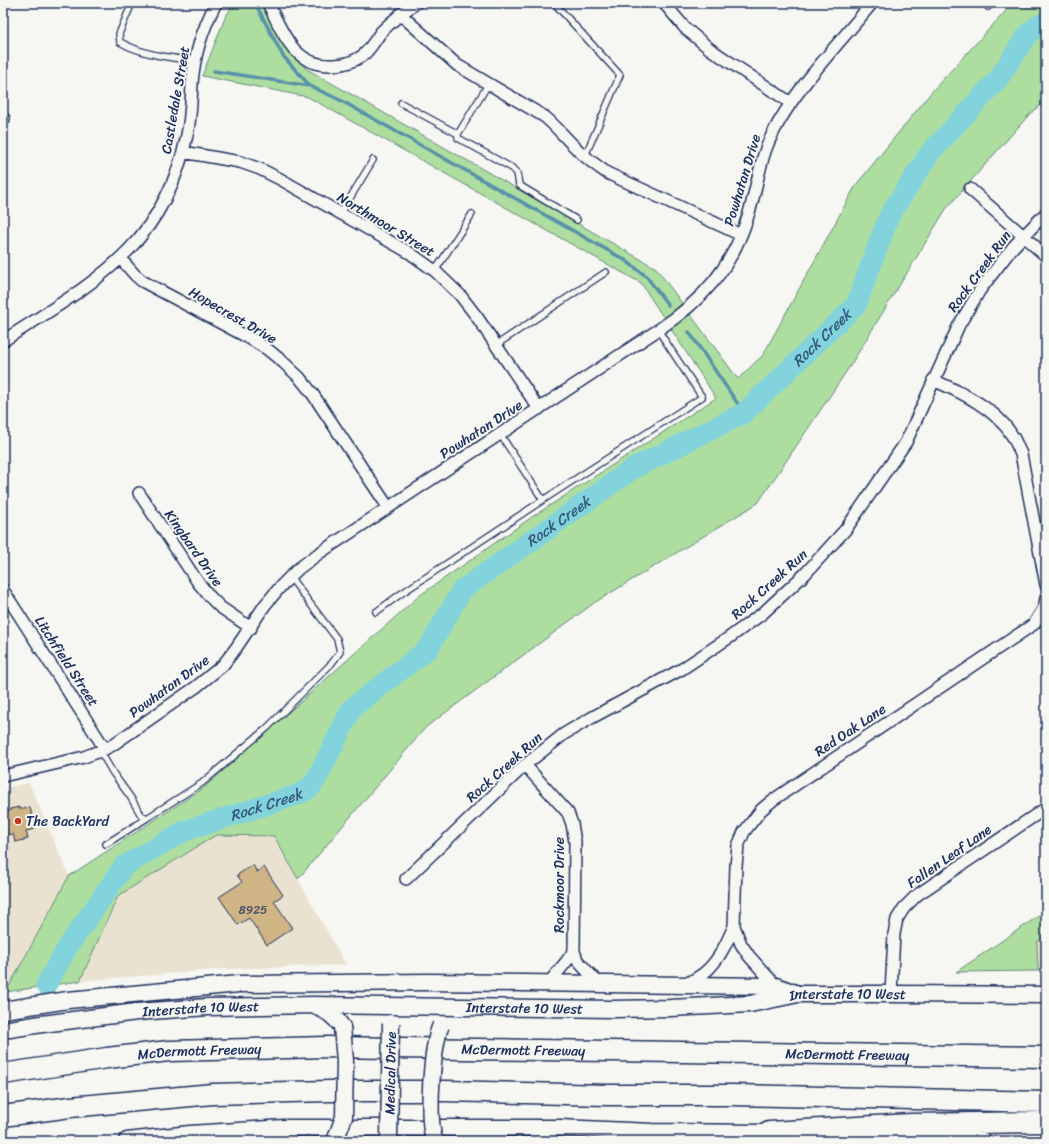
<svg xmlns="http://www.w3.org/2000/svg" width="1049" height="1144" font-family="Sriracha,sans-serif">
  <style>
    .built { fill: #eae2d1 }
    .green { fill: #aede9f; stroke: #64867e }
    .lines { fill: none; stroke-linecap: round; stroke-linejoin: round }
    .stream { stroke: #5991aa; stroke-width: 3.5 }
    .river { stroke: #82d3dc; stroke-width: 21 }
    .building { fill: #cfb585; stroke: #1b2f5e }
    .lane-casing { stroke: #1b2f5e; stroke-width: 8 }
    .street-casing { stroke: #1b2f5e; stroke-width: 14 }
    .secondary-casing { stroke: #1b2f5e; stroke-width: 19 }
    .highway-casing { stroke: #1b2f5e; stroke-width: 23 }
    .lane { stroke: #f6f6f2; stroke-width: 5.5 }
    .street { stroke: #f6f6f2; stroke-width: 11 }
    .secondary { stroke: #f6f6f2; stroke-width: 16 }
    .highway { stroke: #f6f6f2; stroke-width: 20 }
    .secondary-bridge-casing { stroke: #1b2f5e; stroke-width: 19; stroke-linecap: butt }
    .secondary-bridge { stroke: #f6f6f2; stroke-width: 16 }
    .poi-dot { fill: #c8321e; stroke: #f6f6f2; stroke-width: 1.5 }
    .labels { text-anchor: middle; stroke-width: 4; stroke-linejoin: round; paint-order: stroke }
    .number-label { font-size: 12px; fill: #485068 }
    .street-label { font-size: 14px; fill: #1b2f5e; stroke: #f6f6f2 }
    .poi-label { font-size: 14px; fill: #1b2f5e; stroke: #f6f6f2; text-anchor: start }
    .water-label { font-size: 15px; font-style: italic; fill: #35587e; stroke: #f6f6f2 }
  </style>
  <rect width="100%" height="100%" fill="#f6f6f2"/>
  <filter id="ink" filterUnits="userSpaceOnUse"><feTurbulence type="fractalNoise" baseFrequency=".025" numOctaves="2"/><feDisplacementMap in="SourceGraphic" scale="8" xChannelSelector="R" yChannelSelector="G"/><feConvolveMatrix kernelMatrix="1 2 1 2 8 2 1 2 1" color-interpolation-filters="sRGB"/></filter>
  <g filter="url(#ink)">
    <!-- built -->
    <path class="built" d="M29,783l40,93 -63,116 -3,1v-205z
      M216,835l58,1 72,129 -120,4 -146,12 38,-85z
      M1046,936v35h-8l-1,-29z"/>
    <!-- green -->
    <path class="green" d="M234,3h28l43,65 351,200 82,111 25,-24 93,-170 78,-96 79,-86h33v97l-18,16 -82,93 -96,157 -92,137 -164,100 -168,124 -128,152 -24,-43 -58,-1 -98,61 -38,85 -74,11 63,-116 136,-89 214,-191 113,-79 184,-119 -75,-115 -333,-186 -106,-21 23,-58z
      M1046,911v25l-9,6 1,29 -82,1z"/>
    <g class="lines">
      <!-- stream -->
      <path class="stream" d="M255,3l28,53 27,30
        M214,71l96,15 30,14 285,160 21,16 22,29
        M689,332l55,81"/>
      <!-- river -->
      <path class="river" id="s1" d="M46,985l23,-40 55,-79 60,-35 113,-36 13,-7 8,-12 34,-68 76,-59 34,-59 172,-122 110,-55 112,-108 33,-89 41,-63 69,-75 29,-44 9,-8 9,-4"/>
    </g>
    <!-- building -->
    <path class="building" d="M19,807v2l11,-2 5,22 -9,2 2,8 -13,3 -2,-8 -9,2 -1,-7v-16l7,-2v-2z
      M253,865l4,7 7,-5 19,28 -9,6 18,27 -25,17 -18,-27 -11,7 -19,-28 23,-15 -5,-7z"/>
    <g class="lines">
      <!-- lane casing -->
      <g class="lane-casing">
        <path id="lane" d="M132,3l-13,31 1,8c21,12 52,17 75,18
          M554,3l66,72 -35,81
          M983,3l5,4 4,-4
          M489,83l-31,51v4l54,30 5,5 2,12 58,35
          M401,103l57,31
          M341,213l32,-53
          M435,271l37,-57
          M496,345l110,-73
          M500,434l43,66
          M376,612l26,-19 141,-93 159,-103 -44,-67
          M100,751l13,22 18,25 10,17 6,3 55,-35 65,-55 65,-65 8,-11 -3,-13 -47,-62
          M106,844l41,-26"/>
      </g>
      <!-- street casing -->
      <g class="street-casing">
        <path id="street" d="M268,3c15,30 26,64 65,62 11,0 20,-3 29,-9 8,-6 13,-16 19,-24 11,-11 22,-20 35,-29
          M664,3l21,25 25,21 81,54
          M400,14l57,51 88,52c13,11 21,22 33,33 9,9 19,16 29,23l134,62
          M3,120l1,-1
          M183,152l57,10 20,7 20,10 130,74 25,18 25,24 17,22 62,92
          M970,189l76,67
          M121,259l14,16 7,6 107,57 18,11 16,13 16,15 13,16 76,114
          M3,341c89,-58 161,-93 184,-206 4,-17 4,-34 5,-51 2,-29 11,-56 24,-81
          M933,380c28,12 64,29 80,57 3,5 5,11 8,17l25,131
          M139,493l58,88 13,16 10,10 31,21
          M3,590l102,159
          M525,765l43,48 4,11 3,18 -1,109
          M3,776l81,-19 16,-6 11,-5 85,-59 27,-22 13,-17 29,-43 16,-19 17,-17 20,-15 340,-224c44,-29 74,-62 90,-114 9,-26 11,-56 24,-81 23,-47 67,-91 100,-132
          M406,879l119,-114 39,-31 29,-17 89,-48 48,-32 33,-24 42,-39 41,-45 60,-87 53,-117 21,-35 33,-43 33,-34
          M548,984l18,-22 8,-11 3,9 22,24
          M685,985c7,-4 14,-8 19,-12 15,-12 23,-31 30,-47
          M776,986l-27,-30 -8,-12 -7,-18 2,-60 2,-20 6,-14 17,-22 12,-10 261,-176 10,-16 2,-10
          M891,994l3,-60 3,-15 7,-11 13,-13 129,-87"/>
      </g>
      <!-- secondary casing -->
      <g class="secondary-casing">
        <g id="secondary">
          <path d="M315,1006c12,5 20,10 27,21"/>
          <path d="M3,1010l65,-10 171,-16 188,-2 349,4 22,8"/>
          <path id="s2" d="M3,1030l39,-6 95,-12 71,-5 105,-2 300,4 57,-1 80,-4 48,-10h93l155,1"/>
          <path d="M866,1135l117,6"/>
          <path d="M127,1141l63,-7 94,-6h276l92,4 129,1"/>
        </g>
      </g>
      <!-- highway casing -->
      <g class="highway-casing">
        <g id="highway">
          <path id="s3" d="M3,1074l104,-16 62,-7 157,-4 720,10"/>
          <path d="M3,1116l67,-9 143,-13 117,-3h115l163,4h123l315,7"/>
          <path d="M769,1132l142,-8 135,-2"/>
        </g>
      </g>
      <!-- lane -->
      <use href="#lane" class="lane"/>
      <!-- street -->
      <use href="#street" class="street"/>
      <!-- secondary -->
      <use href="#secondary" class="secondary"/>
      <!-- highway -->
      <use href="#highway" class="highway"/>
      <!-- secondary-bridge casing -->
      <g class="secondary-bridge-casing">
        <g id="secondary-bridge">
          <path id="s4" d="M389,1137l2,-114"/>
          <path d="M335,1141l9,-24 1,-56 -3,-34"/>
          <path d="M435,1141c-9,-18 -3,-97 6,-116"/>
        </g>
      </g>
      <!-- secondary-bridge -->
      <use href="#secondary-bridge" class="secondary-bridge"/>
    </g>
  </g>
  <!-- markers -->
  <circle class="poi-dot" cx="18" cy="821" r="4"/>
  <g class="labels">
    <!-- number labels -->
    <g class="number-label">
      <text x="253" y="914">8925</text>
    </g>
    <!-- street labels -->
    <g class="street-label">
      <text transform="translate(175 100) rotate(-80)" y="5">Castledale Street</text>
      <text transform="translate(742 180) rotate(-73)" y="5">Powhatan Drive</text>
      <text transform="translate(386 224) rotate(31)" y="5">Northmoor Street</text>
      <text transform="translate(979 271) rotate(-54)" y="5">Rock Creek Run</text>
      <text transform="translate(233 315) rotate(30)" y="5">Hopecrest Drive</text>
      <text transform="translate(481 429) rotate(-33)" y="5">Powhatan Drive</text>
      <text transform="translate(194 548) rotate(55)" y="5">Kingbard Drive</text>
      <text transform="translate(769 584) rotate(-42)" y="5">Rock Creek Run</text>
      <text transform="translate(67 661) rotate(57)" y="5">Litchfield Street</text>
      <text transform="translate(169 686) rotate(-36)" y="5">Powhatan Drive</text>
      <text transform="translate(850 730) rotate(-34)" y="5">Red Oak Lane</text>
      <text transform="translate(504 767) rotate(-42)" y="5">Rock Creek Run</text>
      <text transform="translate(949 856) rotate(-35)" y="5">Fallen Leaf Lane</text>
      <text transform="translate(559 885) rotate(-90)" y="5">Rockmoor Drive</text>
      <text dy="5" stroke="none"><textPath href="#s2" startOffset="847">Interstate 10 West</textPath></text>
      <text dy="5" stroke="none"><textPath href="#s2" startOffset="523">Interstate 10 West</textPath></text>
      <text dy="5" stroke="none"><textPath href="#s2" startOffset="199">Interstate 10 West</textPath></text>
      <text dy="5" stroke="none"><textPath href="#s3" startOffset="522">McDermott Freeway</textPath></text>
      <text dy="5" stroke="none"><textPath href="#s3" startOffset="198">McDermott Freeway</textPath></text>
      <text dy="5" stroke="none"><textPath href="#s3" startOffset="846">McDermott Freeway</textPath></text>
      <text dy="5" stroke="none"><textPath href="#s4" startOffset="64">Medical Drive</textPath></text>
    </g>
    <!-- poi labels -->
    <g class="poi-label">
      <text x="26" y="826">The BackYard</text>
    </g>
    <!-- water labels -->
    <g class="water-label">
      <text dy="5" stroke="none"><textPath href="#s1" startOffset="1042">Rock Creek</textPath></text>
      <text dy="5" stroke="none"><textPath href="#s1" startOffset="718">Rock Creek</textPath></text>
      <text dy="5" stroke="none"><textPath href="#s1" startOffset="298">Rock Creek</textPath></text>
    </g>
  </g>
  <!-- margin -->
  <rect width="1049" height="1144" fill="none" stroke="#f6f6f2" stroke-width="16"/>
  <rect x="8" y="8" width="1033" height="1128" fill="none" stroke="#1b2f5e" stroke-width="1.5" filter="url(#ink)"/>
</svg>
